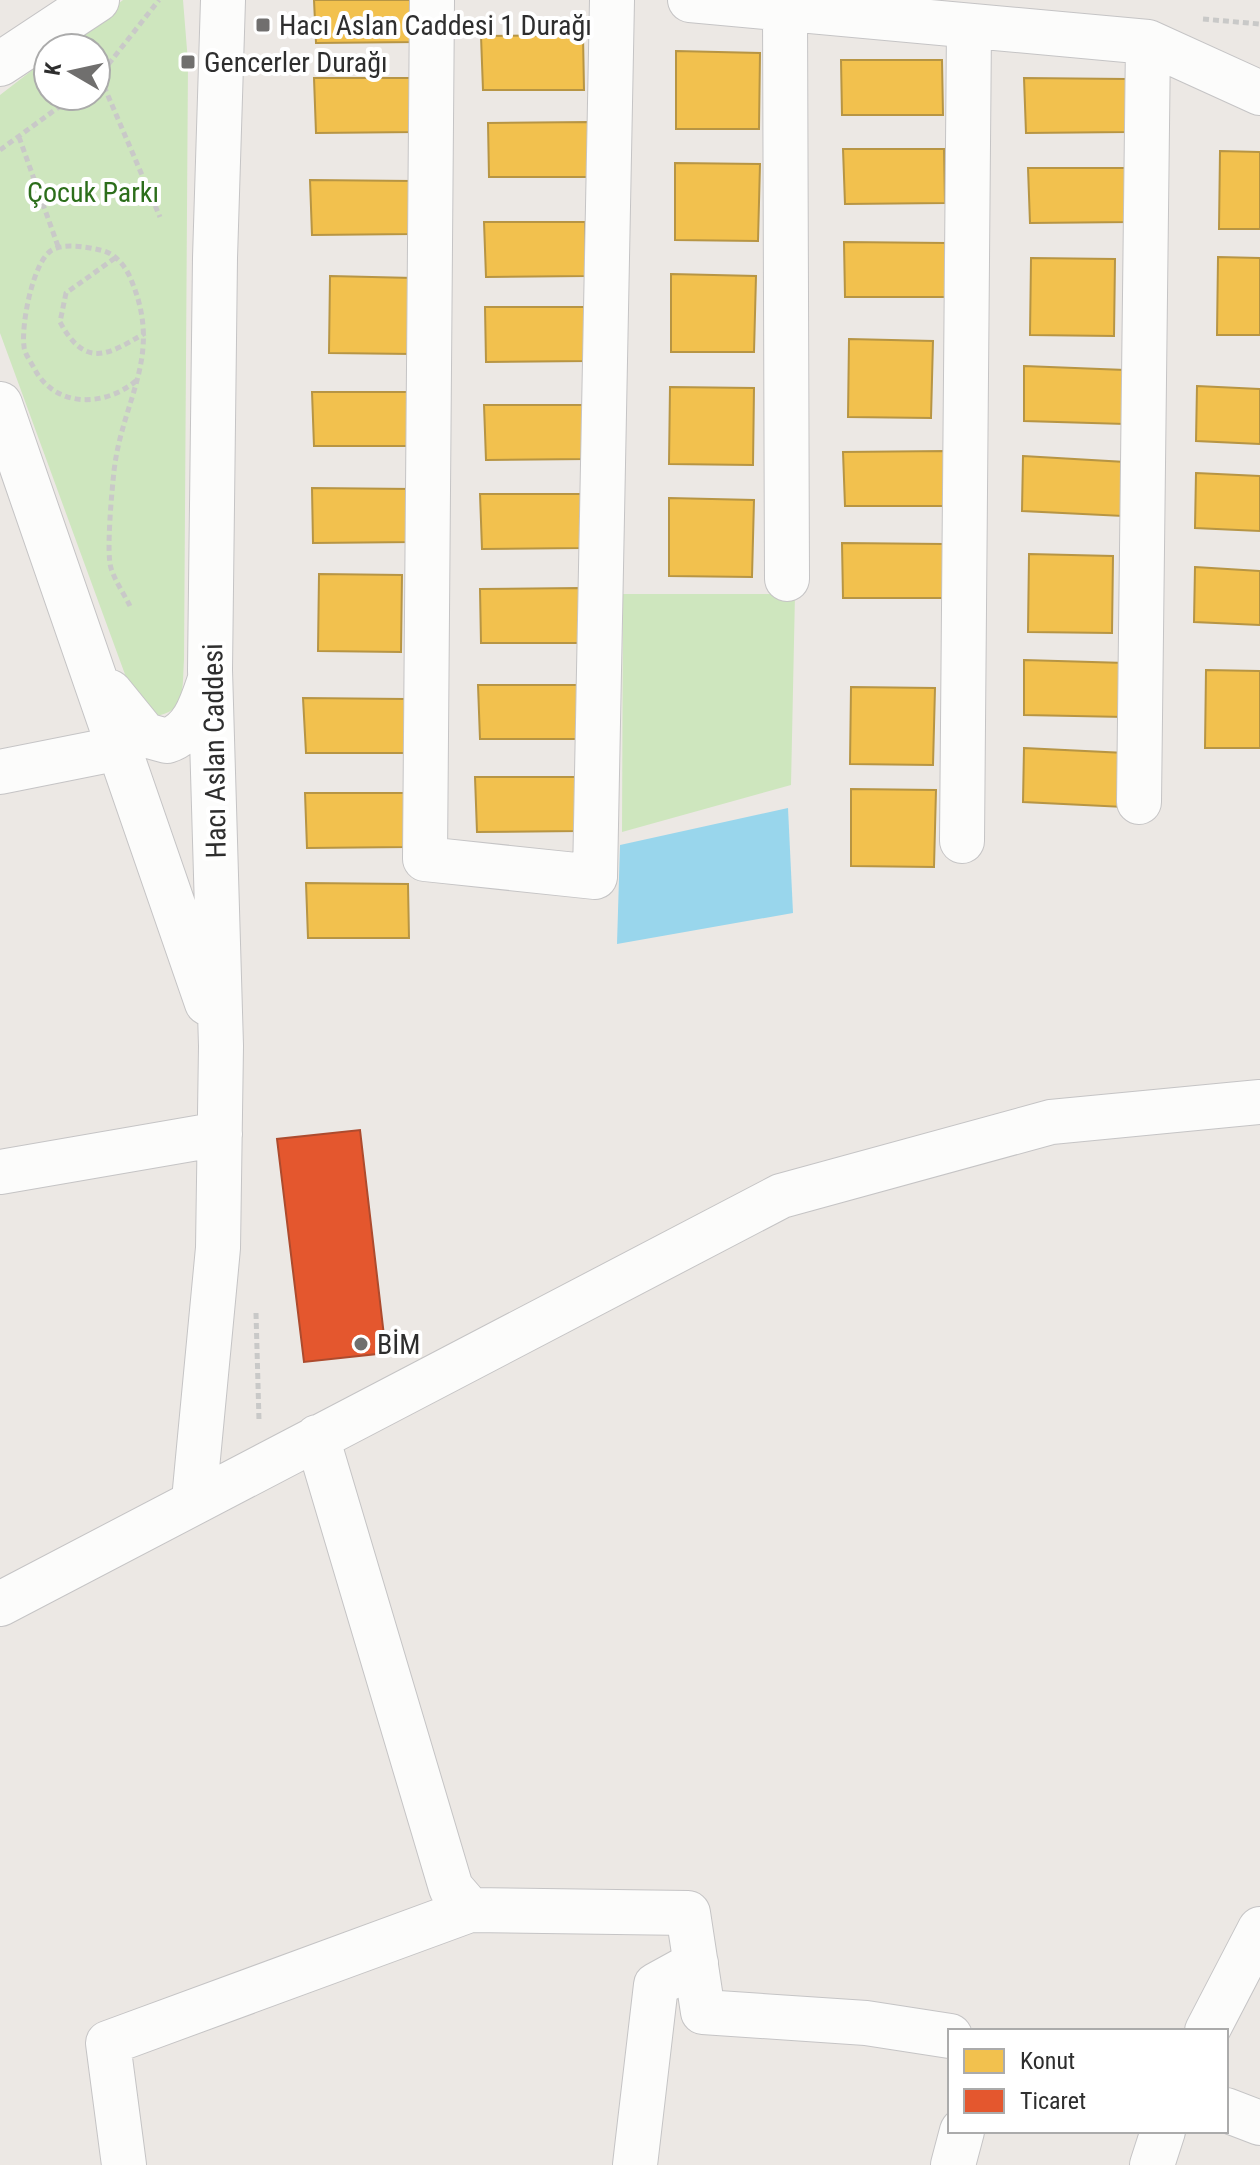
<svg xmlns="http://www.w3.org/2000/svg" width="1260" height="2165" font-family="'Roboto Condensed',sans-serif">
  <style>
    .green { fill: #cee6be }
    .water { fill: #99d6ec }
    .homes { fill: #f2c14e; stroke: #b79544; stroke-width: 2 }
    .shops { fill: #e4572e; stroke: #ad4b2e; stroke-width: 2 }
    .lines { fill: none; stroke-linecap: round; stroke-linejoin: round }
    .minor-casing { stroke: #c5c4c5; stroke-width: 46 }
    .path { stroke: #c9c9c8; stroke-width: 5; stroke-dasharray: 6 4; stroke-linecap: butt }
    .minor { stroke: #fcfcfb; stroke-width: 44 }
    .poi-dot { fill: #706f6e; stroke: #fff; stroke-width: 3 }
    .labels { text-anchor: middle; stroke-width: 8; stroke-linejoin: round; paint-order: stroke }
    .poi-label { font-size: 28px; fill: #2e2e2e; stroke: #fff; text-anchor: start }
    .park-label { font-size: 28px; fill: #2c6e1b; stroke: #fff }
    .street-label { font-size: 28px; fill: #2e2e2e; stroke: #fff }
  </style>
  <rect width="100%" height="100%" fill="#ece8e4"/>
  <!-- green -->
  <path class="green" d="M123,0h60l5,62 -4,598c-2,27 3,53 -30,56l-24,-28 -130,-355v-238l48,-37v38h48v-48h-35z
    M623,594h172l-4,191 -169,47z"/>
  <!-- water -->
  <path class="water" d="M788,808l5,105 -176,31 3,-99z"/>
  <!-- homes -->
  <path class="homes" d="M314,0h102l1,42 -101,1z
    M583,35l1,55h-101l-2,-54z
    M676,51l84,2 -1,76h-83z
    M841,60h101l1,55h-101z
    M314,78h101l1,54 -100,1z
    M1024,78l102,1 1,53 -101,1z
    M589,122l1,55h-101l-1,-54z
    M843,149h101l1,54 -100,1z
    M1220,151l40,1v77h-41z
    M675,163l85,1 -2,77 -83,-1z
    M1028,168h102l1,54 -101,1z
    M310,180l102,1v53l-100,1z
    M484,222h101l1,54 -100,1z
    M844,242l101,1 1,54h-101z
    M1218,257l42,1v77h-43z
    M1031,258l84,1 -1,77 -84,-1z
    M671,274l85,2 -2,76h-83z
    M330,276l83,2 -1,76 -83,-1z
    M485,307h101l1,54 -101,1z
    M849,339l84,2 -2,77 -83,-1z
    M1024,366l101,4v54l-101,-3z
    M1197,386l63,3v55l-64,-3z
    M670,387l84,1 -1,77 -84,-1z
    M312,392h102l1,54h-101z
    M484,405h102l1,54 -101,1z
    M945,451l1,55h-101l-2,-54z
    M1023,456l102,6 -2,54 -101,-5z
    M1196,473l64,3v55l-65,-3z
    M312,488l101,1 1,53 -101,1z
    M480,494h102v54l-100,1z
    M669,498l85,2 -2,77 -83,-1z
    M842,543l101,1 1,54h-101z
    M1029,554l84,2 -1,77 -84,-1z
    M1195,567l65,4v54l-66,-3z
    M319,574l83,1 -1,77 -83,-1z
    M581,588l1,55h-101l-1,-54z
    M1024,660l101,3v54l-101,-2z
    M1206,670l54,1v77h-55z
    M478,685h101l1,54h-100z
    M851,687l84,1 -2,77 -83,-1z
    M303,698l102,1 1,54h-100z
    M1024,748l101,5 -1,54 -101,-5z
    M475,777h102l1,54 -101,1z
    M851,789l85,1 -2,77 -83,-1z
    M305,793h102l1,54 -101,1z
    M306,883l102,1 1,54h-101z"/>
  <!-- shops -->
  <path class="shops" d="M360,1130l26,223 -82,9 -27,-223z"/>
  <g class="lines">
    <!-- minor casing -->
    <g class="minor-casing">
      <path id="minor" d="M432,0l-7,859 170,18 17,-877
        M690,0l458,42 112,51
        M785,12l2,567
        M0,64l97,-64
        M0,404l207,599
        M110,692l35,43 22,6c26,-9 34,-35 42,-59
        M0,772l120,-24
        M1139,802l9,-760
        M962,841l7,-813
        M0,1172l220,-38
        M317,1437l134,451 19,22 218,3 15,99 163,11 84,13
        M194,1500l24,-252 3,-202 -11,-376 5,-412 8,-258
        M0,1604l781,-408 270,-74 209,-20
        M1207,2031l53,-102
        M1226,2110l34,13
        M124,2165l-16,-122 362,-133
        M635,2165l21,-180 40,-22
        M953,2165l9,-34
        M1152,2165l11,-34"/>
    </g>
    <!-- path -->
    <path class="path" d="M1203,19l57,5
      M100,77l60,140
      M96,80l63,-80
      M19,137l40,112
      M0,150l74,-54
      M115,258l-49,35 -6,29c25,46 47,34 85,11
      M130,606c-6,-12 -15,-25 -19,-38 -5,-16 1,-78 3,-97 8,-71 49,-114 18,-189 -5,-14 -16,-29 -32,-32 -14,-3 -35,-7 -48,0 -19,11 -31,75 -28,96 0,7 7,16 10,22 21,41 72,39 103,12
      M256,1313l3,107"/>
    <!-- minor -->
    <use href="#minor" class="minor"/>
  </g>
  <!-- markers -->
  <g class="poi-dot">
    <rect x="255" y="17" width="16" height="16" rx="4"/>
    <rect x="180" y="54" width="16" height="16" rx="4"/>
    <circle cx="361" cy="1344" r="8"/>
  </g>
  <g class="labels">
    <!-- poi labels -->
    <g class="poi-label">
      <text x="279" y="35">Hacı Aslan Caddesi 1 Durağı</text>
      <text x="204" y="72">Gencerler Durağı</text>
      <text x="377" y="1354">BİM</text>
    </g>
    <!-- park labels -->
    <g class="park-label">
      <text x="93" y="202">Çocuk Parkı</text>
    </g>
    <!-- street labels -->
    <g class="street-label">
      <text transform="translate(214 751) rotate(-91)" y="10">Hacı Aslan Caddesi</text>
    </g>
  </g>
  <!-- legend -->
  <rect x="948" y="2029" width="280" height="104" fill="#ffffff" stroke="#ababab" stroke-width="2"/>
  <rect x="964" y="2049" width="40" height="24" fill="#f2c14e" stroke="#ababab" stroke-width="2"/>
  <text x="1020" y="2069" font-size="24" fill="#2e2e2e">Konut</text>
  <rect x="964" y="2089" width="40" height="24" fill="#e4572e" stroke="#ababab" stroke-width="2"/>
  <text x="1020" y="2109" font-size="24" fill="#2e2e2e">Ticaret</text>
  <!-- north arrow -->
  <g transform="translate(72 72) rotate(279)"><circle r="38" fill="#ffffff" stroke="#ababab" stroke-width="2"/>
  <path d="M0-6L14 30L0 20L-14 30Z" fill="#706f6e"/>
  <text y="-12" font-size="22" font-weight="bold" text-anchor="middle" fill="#2e2e2e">K</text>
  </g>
</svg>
